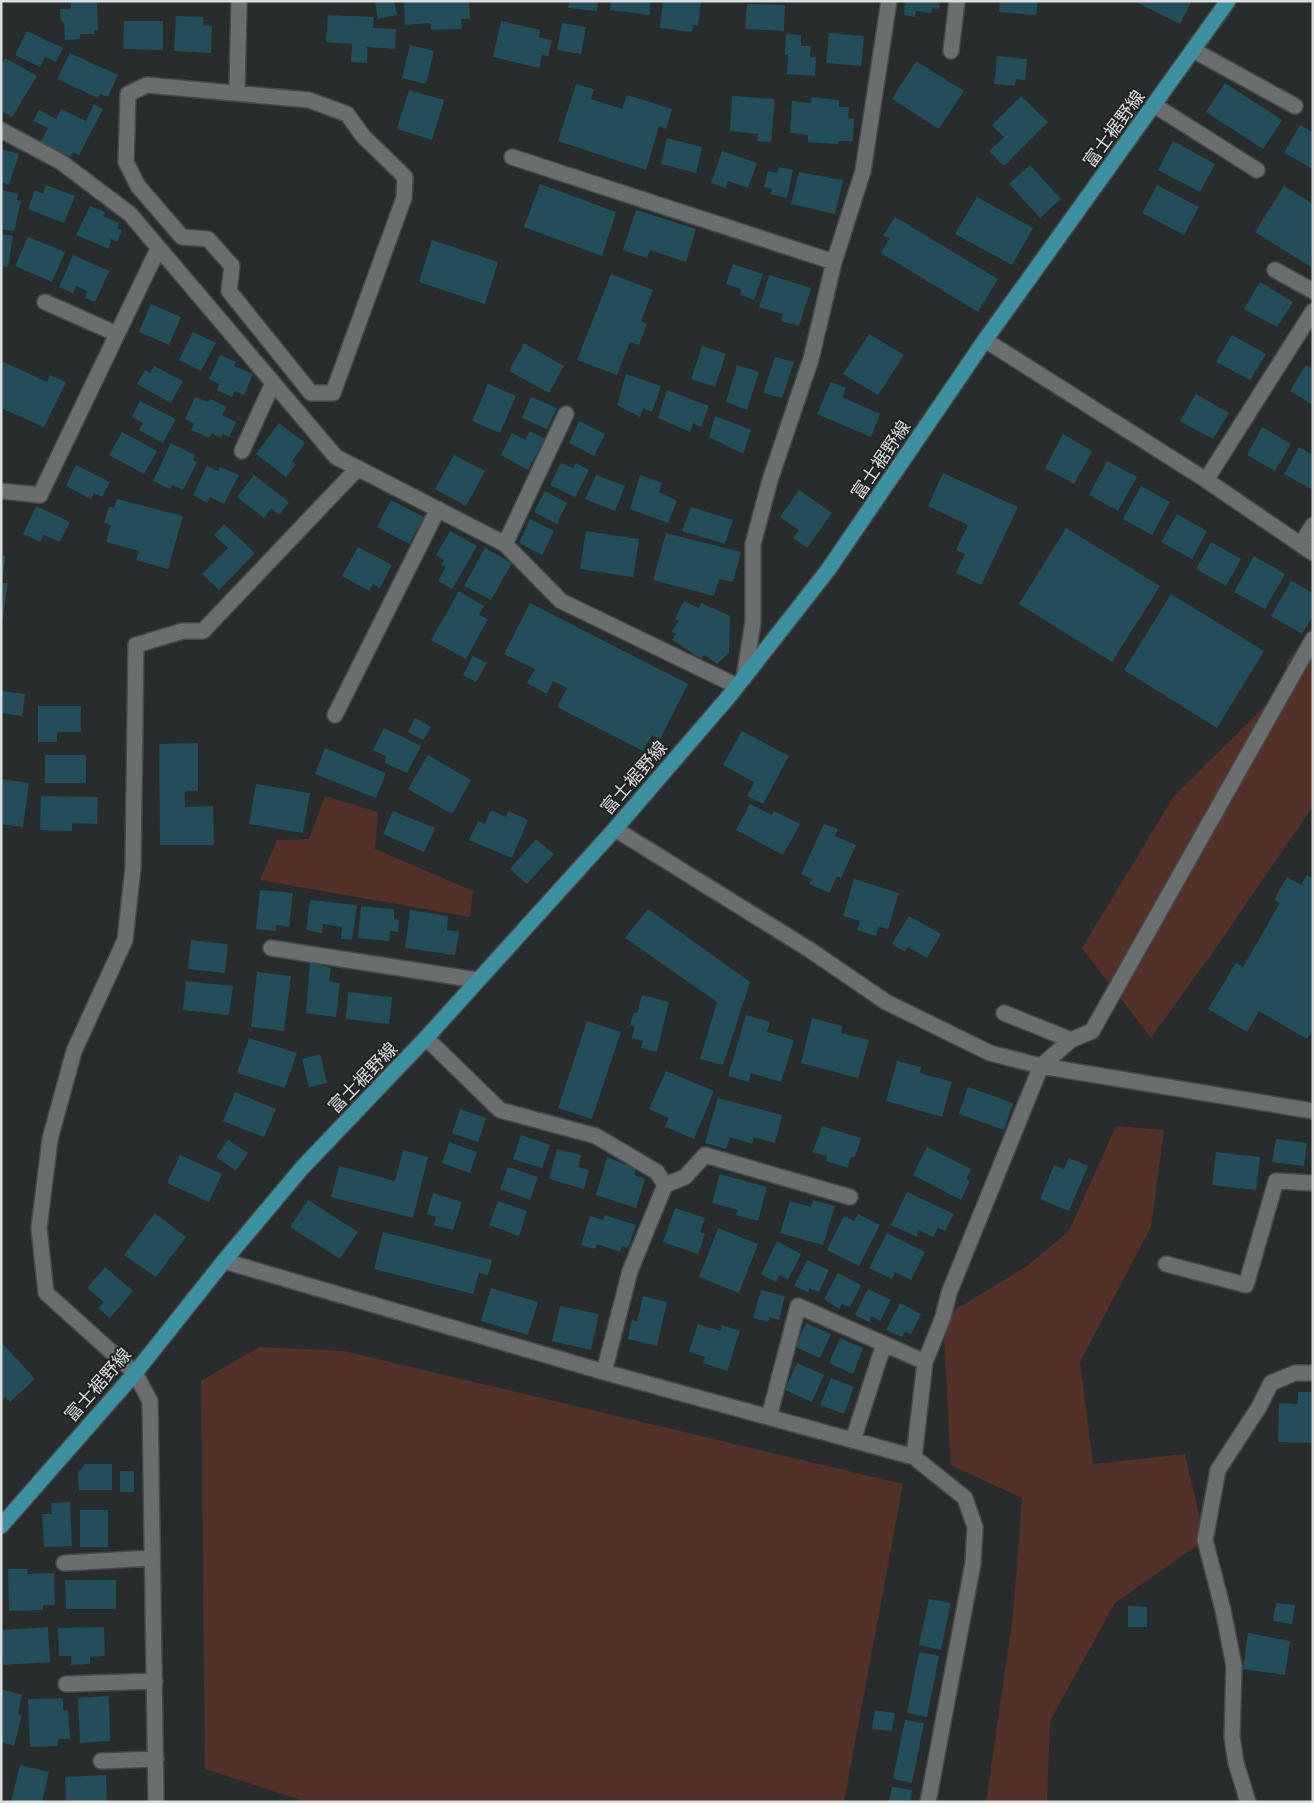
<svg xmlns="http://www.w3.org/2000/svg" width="1314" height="1803" font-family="'Libre Baskerville','Noto Sans JP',serif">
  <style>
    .green { fill: #533129 }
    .building { fill: #214e59 }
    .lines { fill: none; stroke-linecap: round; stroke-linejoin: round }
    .minor-casing { stroke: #464949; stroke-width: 18 }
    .major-casing { stroke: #464949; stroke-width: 18 }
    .minor { stroke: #6a6e6f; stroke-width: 15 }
    .major { stroke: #3c90a1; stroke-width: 15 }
    .labels { text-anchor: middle; stroke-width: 4; stroke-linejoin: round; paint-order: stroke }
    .street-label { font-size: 18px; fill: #dcdede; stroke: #1f2223 }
  </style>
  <rect width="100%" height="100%" fill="#282c2d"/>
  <!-- green -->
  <path class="green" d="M1313,633v173l-88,129 -74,103 -69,-90 92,-152 113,-112 -1,-22z
    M325,796l53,16 -3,37 98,42 -3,26 -210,-37 17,-40 32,-1z
    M1116,1126l48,4 -13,97 -71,135 13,102 92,-10 20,86 -90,63 -65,118 -3,81h-61l27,-186 9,-118 -71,-33 -8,-148 84,-51 42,-35z
    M259,1347l85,4 559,133 -59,318h-537l-102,-33 -4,-388z"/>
  <!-- building -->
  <path class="building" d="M71,1h26l1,29h-4v4h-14v5l-15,1 -1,-18h-3l-1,-13h11z
    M375,1h19l3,14 -19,4z
    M404,1h65l1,18h-9l1,10 -31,1 -1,-7 -25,2z
    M569,1h29l-1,10 -29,-3z
    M611,1h40l-2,14 -39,-5z
    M663,1h38l-3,25 -5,-1 -1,7 -32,-4z
    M905,1h35l-1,8 -7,-1 -1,5 -15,-2 -1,6 -11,-2z
    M1000,1h38l-2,14 -37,-3z
    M1134,1h58l-12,23z
    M747,4l38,1 -1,26 -39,-2z
    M328,15l46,2 -1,11 23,1 -1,20 -28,-2v16l-16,-1 1,-18 -26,-2z
    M176,16l27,1v8l9,1 -1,27 -37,-2z
    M124,21h39v29l-40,-1z
    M501,21l39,9 -1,7 13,3 -4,16 -6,-1 -3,13 -46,-11z
    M562,23l24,4 -5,27 -24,-4z
    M27,31l36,17 -7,14 -11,-5 -5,10 -25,-12z
    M829,33l35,3 -3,30 -35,-3z
    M786,34l15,1v11h10l-1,11h6l-1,19 -28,-2 1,-19h-3z
    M410,45l24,6 -8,33 -24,-6z
    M70,53l48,22 -10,22 -8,-3 -2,4 -41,-19z
    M997,56l30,3 -2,21 -9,-1 -1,7 -21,-2z
    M5,58l32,18 -25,41 -11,-6v-46z
    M916,61l48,30 -25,38 -47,-30z
    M1225,83l57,37 -19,29 -57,-37z
    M576,84l18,5 -3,10 31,10 5,-14 45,14 -6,20 -7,-3 -13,44 -88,-29z
    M409,90l35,10 -12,40 -35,-11z
    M732,96l43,3 -4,43 -14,-1 1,-7 -28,-3z
    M1021,96l27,26 -44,44 -15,-15 15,-14 -12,-12z
    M811,97l28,3v7h10l-1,11 6,1 -1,22h-15v3l-30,-2v-7l-18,-2 2,-32 19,2z
    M94,104l9,5 -24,46 -6,-3 -2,5 -31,-14 8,-15 -15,-7 6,-11 17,9 5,-10 25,12z
    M1300,125l13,7v37l-29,-16z
    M667,138l35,9 -6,26 -35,-9z
    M1173,141l42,23 -15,28 -42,-22z
    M1,149l18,5 -10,31 -8,-3z
    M722,151l35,12 -9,25 -20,-7 -3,7 -14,-5z
    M1030,165l31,34 -21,19 -31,-34z
    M779,167l14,3 -6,28 -17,-4 2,-5 -8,-2 4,-16 9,2z
    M799,172l44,8 -8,34 -44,-10z
    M540,184l76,28 -14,44 -78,-29z
    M46,185l29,11 -11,27 -36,-14 7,-19 8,4z
    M1157,185l42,22 -15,28 -42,-22z
    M1284,186l29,18 -2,63 -56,-35z
    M2,190l16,4 -1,6 4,1 -7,30 -13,-2z
    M977,197l56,31 -21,37 -57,-31z
    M90,206l15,6 -2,4 16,7 -2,5 5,2 -5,12 -6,-3 -2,10 -33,-14z
    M636,210l60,19 -10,33 -36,-12 -3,8 -24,-8z
    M895,217l103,62 -20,33 -97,-59 9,-15 -7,-2z
    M1,234l12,2 -5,31 -7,-1z
    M28,237l37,15 -13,30 -37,-16z
    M432,240l66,22 -13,42 -66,-22z
    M73,255l36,16 -14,31 -10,-4 2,-7 -11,-5 -3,7 -14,-6z
    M733,264l30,10 -9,26 -13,-5v-6l-15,-5z
    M611,274l42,16 -12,31 6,3 -8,21 -9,-3 -13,33 -40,-15z
    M769,275l42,13 -12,38 -18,-5 2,-7 -24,-7z
    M1260,282l33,20 -16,25 -33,-18z
    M151,304l30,13 -12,28 -30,-13z
    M193,332l23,11 -15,28 -22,-11z
    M869,334l35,21 -26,40 -35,-21z
    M1232,335l34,19 -16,26 -34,-18z
    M524,343l40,23 -15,27 -40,-22z
    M702,346l24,8 -11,33 -24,-8z
    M220,355l16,7 -2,4 19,8 -9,21 -9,-4 -3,6 -15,-7 2,-6 -10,-5z
    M775,357l19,5 -12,36 -19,-5z
    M1,361l46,21 3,-7 16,7 -22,45 -43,-19z
    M737,365l22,7 -12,38 -21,-8z
    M1306,365l7,4v36l-23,-14z
    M154,366l29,15 -12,22 -34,-19 8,-14 5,3z
    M626,374l35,12 -9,26 -9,-4 -3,9 -23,-12z
    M831,382l15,6 -4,9 38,17 -9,23 -54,-23z
    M488,384l28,12 -16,37 -28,-12z
    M667,390l42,16 -8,21 -8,-4 -3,9 -32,-14z
    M1196,394l33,19 -16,26 -33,-18z
    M195,397l13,5 2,-3 17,8 -5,8 14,7 -7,15 -6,-3 -2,4 -9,-5 -3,5 -18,-8 3,-6 -9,-5z
    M531,397l26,11 -10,21 -25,-11z
    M140,401l36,18 -13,24 -24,-13 4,-7 -11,-6z
    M715,416l36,14 -8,24 -34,-17z
    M579,421l26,13 -11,22 -25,-13z
    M279,423l26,20 -13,18 4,3 -10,13 -30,-23z
    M1262,427l29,17 -16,27 -28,-16z
    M530,431l15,8 -17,31 -27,-15 11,-22 13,7z
    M122,432l35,19 -13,23 -35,-19z
    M1063,434l29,17 -18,33 -29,-16z
    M171,443l24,12 -2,5 4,2 -14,28 -11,-5 -2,4 -17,-8z
    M1299,447l14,8v35l-29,-16z
    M454,455l31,16 -19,35 -31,-17z
    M1107,461l30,16 -19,34 -29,-16z
    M561,463l12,5 3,-5 13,7 -14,27 -25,-12z
    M76,465l34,17 -8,15 -8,-4 -3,6 -25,-13z
    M207,466l11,5 2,-4 19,8 -15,29 -14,-7 -3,6 -14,-8z
    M943,473l75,34 -37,78 -25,-12 9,-19 -9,-4 12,-25 -40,-19z
    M254,475l35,27 -10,13 -8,-7 -7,10 -27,-21z
    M596,475l29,11 -10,25 -30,-12z
    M640,475l22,8 -3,9 18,9 -9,22 -38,-14z
    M1141,486l29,16 -18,33 -29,-16z
    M799,490l33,23 -25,35 -14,-10 6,-8 -19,-13z
    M545,491l22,12 -10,21 -23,-12z
    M117,499l66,17 -15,53 -32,-9 3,-9 -33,-9 5,-17 -7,-2 5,-16 5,1z
    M391,500l33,17 -15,27 -32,-17z
    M36,506l34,16 -10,20 -16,-7 -4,7 -17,-8z
    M691,507l42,13 -8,24 -43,-13z
    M1177,514l30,17 -15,28 -31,-17z
    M530,519l24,12 -12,24 -23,-12z
    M224,524l31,29 -36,37 -17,-16 26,-26 -14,-13z
    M1066,528l94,58 -48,76 -93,-58z
    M450,531l27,15 -25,43 -14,-8 8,-14 -5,-2 3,-5 -8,-5z
    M586,531l53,8 -6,38 -53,-8z
    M666,533l75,19 -8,30 -14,-3 -5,17 -61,-16z
    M1211,542l30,17 -15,27 -30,-17z
    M358,547l34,18 -12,23 -7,-4 -4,7 -27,-15z
    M485,548l27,15 -21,37 -27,-14z
    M1,555l5,1 -4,24h-1z
    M1254,556l31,18 -20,35 -31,-17z
    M1291,581l22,12v22l-11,19 -31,-18z
    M1,583h7l-6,40h-1z
    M459,591l25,15 -5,9 9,4 -22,40 -35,-19z
    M1171,594l93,57 -47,77 -93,-58z
    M684,601l15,7 2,-5 29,13 -1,37 -12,11 -13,-9 -3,4 -29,-19 4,-6 -5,-2 8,-11 -4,-2z
    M530,603l158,81 -28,55 -8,-4 -9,16 -86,-44 10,-19 -14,-7 -6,13 -20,-11 8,-14 -31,-15z
    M473,656l14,7 -11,19 -13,-7z
    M2,691l23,3 -3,22 -21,-3z
    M38,706h43v26h-24v10h-19z
    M415,718l16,9 -8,13 -15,-8z
    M384,728l37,18 -14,27 -22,-10 1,-7 -13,-6z
    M742,731l47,25 -26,48 -16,-8 7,-14 -31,-17z
    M198,743v48h-13v16l28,-1 1,39h-54l-1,-101z
    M325,748l61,25 -10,25 -61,-24z
    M45,755h41v28h-41z
    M428,755l43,25 -19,34 -44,-25z
    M1,779l28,4 -6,44 -22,-3z
    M256,784l54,9 -7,40 -54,-9z
    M41,796l57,1 -1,27 -25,-1v8l-32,-1z
    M750,804l22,11 2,-4 26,13 -17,31 -47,-25z
    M491,810l15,7 2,-6 20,9 -16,38 -43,-18 9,-19 7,3z
    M393,811l42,17 -11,24 -41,-18z
    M824,824l14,5 -3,7 21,9 -15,33 -4,-2 -8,17 -20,-9 3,-5 -11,-5z
    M536,839l18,15 -27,30 -17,-15z
    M1307,875l6,4v151l-6,9 -48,-28 -12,21 -39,-23 28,-46 7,4 37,-64 -6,-3 13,-23 14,8z
    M854,879l45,14 -11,36 -9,-2 -3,9 -19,-6 3,-9 -17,-5z
    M260,890l33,3 -4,34 -13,-2v6l-20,-2z
    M310,900l47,5 -5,35 -11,-1 1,-12 -19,-3 -1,9 -16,-3z
    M361,906l33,3v10l5,1 -1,12 -8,-1 -1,10 -31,-3z
    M648,909l102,73 -27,83 -23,-6 17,-57 -92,-64z
    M410,910l38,6 -1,14 12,2 -4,23 -50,-7z
    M909,916l32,18 -14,24 -19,-11 -3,5 -13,-8z
    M191,940l37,4 -3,29 -37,-4z
    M310,962l21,6 -2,14 11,1 -4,34 -30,-4z
    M257,972l34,4 -7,55 -33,-4z
    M186,981l47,5 -4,29 -46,-5z
    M348,992l44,5 -3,27 -43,-5z
    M642,995l27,7 -12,50 -16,-4 2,-7 -11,-3 3,-12 -5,-1 4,-13 3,1z
    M746,1015l24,7 -3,10 27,8 -13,42 -30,-9 -2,9 -21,-6z
    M812,1018l30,8 -1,7 28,7 -11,38 -57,-15z
    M587,1021l34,11 -29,87 -34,-11z
    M249,1038l48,15 -12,35 -48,-15z
    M320,1054l7,29 -18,4 -7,-28z
    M897,1061l24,6 -1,6 32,9 -10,35 -56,-16z
    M666,1071l48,20 -20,48 -29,-12 4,-9 -20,-9z
    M968,1087l45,16 -9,27 -45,-16z
    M235,1092l41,17 -12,28 -41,-16z
    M718,1098l64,17 -7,28 -21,-6 -2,7 -22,-7 -4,12 -21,-6z
    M460,1109l26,9 -8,24 -26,-9z
    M822,1126l39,12 -6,19h-4l-3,11 -22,-7 1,-5 -14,-4z
    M521,1135l29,10 -8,23 -29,-9z
    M1276,1139l31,4 -3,23 -32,-4z
    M228,1140l20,13 -12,18 -20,-14z
    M449,1142l28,10 -7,21 -28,-10z
    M927,1147l44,22 -5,10 4,2 -9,19 -48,-25z
    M557,1149l24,6 -3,12 11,3 -5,19 -35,-10z
    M403,1150l25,7 -15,61 -82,-21 8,-31 56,15z
    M1216,1152l44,5 -4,33 -44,-5z
    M180,1155l42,19 -13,28 -42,-19z
    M607,1157l29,12 -2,6 11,4 -9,29 -40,-13z
    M1069,1158l19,8 -19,45 -29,-12 14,-34 10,4z
    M508,1167l30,10 -8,23 -30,-11z
    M720,1174l47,13 -9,34 -22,-6 2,-5 -26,-7z
    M907,1192l47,22 -9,17 -7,-3 -5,9 -15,-7 -1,7 -26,-12z
    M433,1193l29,9 -9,28 -19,-5 2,-8 -9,-3z
    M308,1200l50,32 -18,27 -50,-32z
    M813,1200l22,6 -12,39 -43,-12 10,-32 21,6z
    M498,1201l29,10 -8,25 -30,-11z
    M675,1208l30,10 -5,14 5,2 -7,20 -35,-12z
    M155,1213l31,24 -30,40 -32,-22z
    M858,1214l22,11 -21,41 -32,-16 17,-34 10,5z
    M605,1215l31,10 -8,23 -6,-2 -2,6 -23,-8 -2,5 -14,-4 9,-29 13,4z
    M718,1228l40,16 -19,49 -40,-16z
    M383,1232l109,28 -4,15 -9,-2 -6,21 -99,-25z
    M887,1233l38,19 -14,28 -16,-8 -3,7 -23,-11z
    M777,1241l24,13 -13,26 -8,-5 -4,7 -15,-8z
    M807,1260l22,10 -10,22 -10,-4 -1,4 -14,-6z
    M105,1267l28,24 -23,27 -12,-10 6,-6 -17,-14z
    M838,1273l23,12 -11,22 -8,-3 -3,5 -15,-10z
    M491,1288l47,14 -10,33 -47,-14z
    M868,1289l23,11 -11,21 -9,-5 -2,6 -14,-7z
    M761,1290l24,6 -6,24 -9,-3 -2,5 -15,-4z
    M643,1296l24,6 -10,44 -29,-7 4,-20 5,3z
    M900,1303l21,11 -10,20 -6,-2 -3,5 -16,-7z
    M560,1306l39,8 -8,36 -39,-9z
    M806,1323l25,11 -11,24 -25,-11z
    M698,1324l22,7 2,-6 18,6 -13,40 -24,-8 2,-6 -16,-5z
    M840,1338l23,10 -10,26 -24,-11z
    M1,1342l34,37 -25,23 -5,-5 -4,4z
    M797,1363l27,12 -12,27 -27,-12z
    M831,1378l23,9 -10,27 -24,-9z
    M1298,1392h15v51l-35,-1 1,-39 19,1z
    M85,1464h27v26h-33l-1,-17z
    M120,1471h14v21h-14z
    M70,1502l2,44 -28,1 -2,-33h10l-1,-11z
    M80,1510h28v37h-28z
    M8,1569h19l1,5 26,-1 1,32h-12v5l-34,1z
    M65,1580h51v29h-50z
    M929,1599l22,4 -10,47 -22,-5z
    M1276,1603l19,2 -3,19 -19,-3z
    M1128,1606l19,1v20h-19z
    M48,1627l2,35 -47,3 -2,-35z
    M104,1627l1,29 -15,1v7l-19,1v-9h-12l-1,-28z
    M1248,1633l42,8 -5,34 -42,-6z
    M919,1652l20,4 -12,61 -20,-4z
    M1,1689l21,6 -4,19 4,1 -8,31 -13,-4z
    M109,1696l1,45 -30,2 -2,-45z
    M63,1698v12h5l2,29h-12v7l-28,1 -2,-48z
    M875,1710l20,3 -3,18 -20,-2z
    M905,1720l19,3 -12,60 -19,-4z
    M20,1765l29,7 -7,30h-31z
    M106,1775l1,27h-41l-1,-25z
    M892,1787l20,3 -2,12h-21z"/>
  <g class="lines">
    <!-- minor casing -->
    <g class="minor-casing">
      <path id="minor" d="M1193,50l102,56
        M951,51l6,-50
        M147,85l162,15 38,14 16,22 42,41 -1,21 -71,195h-22l-82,-102 3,-25 -24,-27 -26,-2 -44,-51 -12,-24 2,-68z
        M237,92l2,-91
        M1154,105l103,65
        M1,130l60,32 69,52 206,243 169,87 56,57 176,85
        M512,157l322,105
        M1275,270l38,21
        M45,302l72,32
        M985,340l221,140 107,73
        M242,451l31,-68
        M1206,480l107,-169
        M1,491l39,4 118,-246
        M505,544l61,-130
        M1301,544l12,-19
        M744,678l9,-56v-78l17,-64 41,-121 23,-97 29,-91 26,-170
        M335,715l103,-206
        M615,829l195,121 76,52 104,51 51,13 272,45
        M271,948l206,32
        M1004,1013l67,27 21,-9 221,-392
        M426,1038l74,72 96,26 61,36 8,13
        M224,1261l380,111 310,85 51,41 10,29 -2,36 -45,239
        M1166,1264l80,21 30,-104 37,2
        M604,1372l26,-101 35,-86 20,-8 20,-22 145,42
        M769,1417l29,-111 127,56
        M853,1440l31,-96
        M914,1457l11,-95 18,-45 6,-24 92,-227 30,-26
        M64,1563l88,-5
        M66,1684l89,-3
        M101,1761l55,-2
        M156,1802l-6,-401 -15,-28 -89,-80 -7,-65 11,-89 24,-88 51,-111 8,-72 3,-223 47,-14h20l155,-163
        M1248,1802l-12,-39 -4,-26 2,-71 -11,-56 -18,-70 13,-70 41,-63 12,-24 24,-10h18"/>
    </g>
    <!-- major casing -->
    <g class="major-casing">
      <path id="major" d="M1,1526l134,-153 89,-112 78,-93 124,-130 189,-209 116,-135 97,-124 157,-230 243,-339"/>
    </g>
    <!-- minor -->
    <use href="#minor" class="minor"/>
    <!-- major -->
    <use href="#major" class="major"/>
  </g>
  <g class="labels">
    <!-- street labels -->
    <g class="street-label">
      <text transform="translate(1114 129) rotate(-54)" y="6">富士裾野線</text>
      <text transform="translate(881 460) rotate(-56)" y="6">富士裾野線</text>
      <text transform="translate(634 778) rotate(-49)" y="6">富士裾野線</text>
      <text transform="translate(363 1078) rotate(-46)" y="6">富士裾野線</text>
      <text transform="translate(98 1385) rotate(-49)" y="6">富士裾野線</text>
    </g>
  </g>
  <!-- border -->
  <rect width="1314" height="1803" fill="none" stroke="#dcdede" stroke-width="5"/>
</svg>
